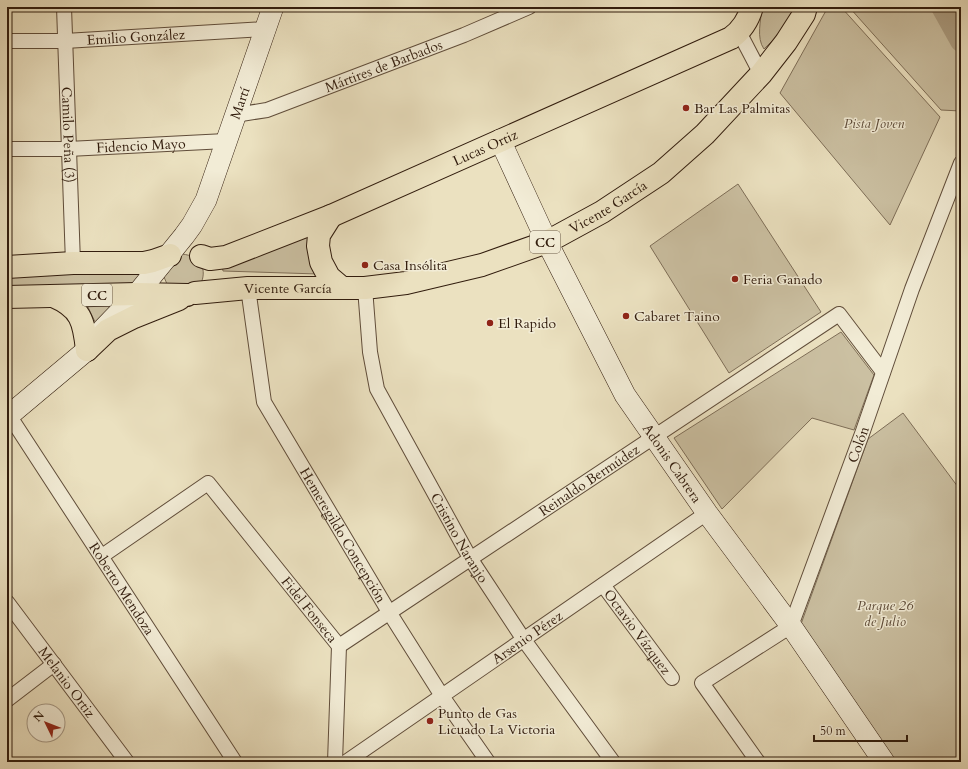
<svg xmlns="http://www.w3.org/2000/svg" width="968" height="769" font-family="Cardo,serif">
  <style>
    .green { fill: #cbc0a2; stroke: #7e6e58 }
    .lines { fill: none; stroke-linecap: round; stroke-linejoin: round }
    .river { stroke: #ac9e83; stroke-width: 22 }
    .street-casing { stroke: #604d3a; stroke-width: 16 }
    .secondary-casing { stroke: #311c0d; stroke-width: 22 }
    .primary-casing { stroke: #311c0d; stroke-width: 24 }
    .street { stroke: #f2ecd6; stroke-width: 14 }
    .secondary { stroke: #f2ecd6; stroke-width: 21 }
    .primary { stroke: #ebe1c0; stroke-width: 22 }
    .poi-dot { fill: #8f2418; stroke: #f2ecd6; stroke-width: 1.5 }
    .labels { text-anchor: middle; stroke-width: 3; stroke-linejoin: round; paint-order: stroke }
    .shield { fill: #f2ecd6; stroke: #6b5a49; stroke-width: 1 }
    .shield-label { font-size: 13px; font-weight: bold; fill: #311c0d }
    .street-label { font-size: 14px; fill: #311c0d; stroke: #f2ecd6 }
    .poi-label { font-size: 14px; fill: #311c0d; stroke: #f2ecd6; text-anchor: start }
    .park-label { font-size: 14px; font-style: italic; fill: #5f4d3a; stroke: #f2ecd6 }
  </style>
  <rect width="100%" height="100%" fill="#ebe1c0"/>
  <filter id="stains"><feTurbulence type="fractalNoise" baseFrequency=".005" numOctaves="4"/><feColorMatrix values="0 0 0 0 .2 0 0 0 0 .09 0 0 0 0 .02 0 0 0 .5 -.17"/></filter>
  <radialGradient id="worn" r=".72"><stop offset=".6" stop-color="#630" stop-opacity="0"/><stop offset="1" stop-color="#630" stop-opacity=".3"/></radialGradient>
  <!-- green -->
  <path class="green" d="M762,7h33l-13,24 -18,18c-8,-11 -3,-29 -2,-42z
    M828,7h13l99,110 -50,108 -110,-132z
    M849,7h112v104l-20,-1z
    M738,184l83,128 -92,61 -79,-127z
    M307,233l11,41 -95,-3 -1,-5z
    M182,254c19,2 26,15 18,32l-33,-2 -3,-7z
    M146,272l-8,12 -131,3v-11z
    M122,301l-24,27 -12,-25z
    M841,332l33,43 -20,55 -42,-12 -90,91 -48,-71z
    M903,413l58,78v271h-66l-94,-138 67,-185z"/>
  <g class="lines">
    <!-- river -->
    <path class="river" d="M942,7l19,34"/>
    <!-- street casing -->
    <g class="street-casing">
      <g id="street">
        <path id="s1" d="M64,7l9,256"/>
        <path d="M739,32l22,42"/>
        <path id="s2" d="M7,41h58l200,-12"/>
        <path id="s3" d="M235,115l32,-5 197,-75 65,-28"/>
        <path id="s4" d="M7,149h61l158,-8"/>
        <path id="s5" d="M248,288l16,114 125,210 53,84 46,66"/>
        <path id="s6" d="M365,288l5,64 7,37 93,169 54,82 89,122"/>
        <path id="s7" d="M9,415l226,347"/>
        <path id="s8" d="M102,556l106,-73 131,163 -4,116"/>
        <path id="s9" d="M603,585l69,93"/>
        <path id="s10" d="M7,602l120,160"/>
        <path id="s11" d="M339,646l500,-332 44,58"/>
        <path d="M7,700l47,-36"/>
        <path id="s12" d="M346,762l361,-249"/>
        <path id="s13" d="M758,762l-56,-79 89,-57 72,-195 49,-142 49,-126"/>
      </g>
    </g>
    <!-- secondary casing -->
    <g class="secondary-casing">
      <g id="secondary">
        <path id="s14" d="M500,140l47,102 78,153 82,118 84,113 93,136"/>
        <path id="s15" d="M7,417l80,-67 17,-22 33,-34 47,-58 8,-11 14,-25 67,-193"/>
      </g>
    </g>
    <!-- primary casing -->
    <g class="primary-casing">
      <g id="primary">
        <path d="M331,216l-12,19 -1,11 3,16 8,15 13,11"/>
        <path id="s16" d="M201,256l9,3 16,-2 105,-41 400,-178c11,-8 17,-17 21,-31"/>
        <path d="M7,267l66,-4h71l9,-2 17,-6"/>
        <path id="s17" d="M195,293l53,-5h117l41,-5 76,-18 65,-23 55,-30 59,-39 44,-39 56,-60 25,-32 18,-28 2,-7"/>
        <path d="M53,296c28,12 31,25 34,54"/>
        <path d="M7,297l130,-3 50,1"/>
        <path d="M87,350l21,-20 26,-13 45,-18"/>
      </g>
    </g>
    <!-- street -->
    <use href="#street" class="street"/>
    <!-- secondary -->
    <use href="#secondary" class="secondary"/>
    <!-- primary -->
    <use href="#primary" class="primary"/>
  </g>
  <!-- markers -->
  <g class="poi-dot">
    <circle cx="686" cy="108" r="4"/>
    <circle cx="365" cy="265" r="4"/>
    <circle cx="735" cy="279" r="4"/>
    <circle cx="626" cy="316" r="4"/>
    <circle cx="490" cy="323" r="4"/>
    <circle cx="430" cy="721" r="4"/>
  </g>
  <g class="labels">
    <!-- shield labels -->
    <g class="shield">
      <rect x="530" y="231" width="30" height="22" rx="3"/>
      <rect x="82" y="284" width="30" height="22" rx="3"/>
    </g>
    <g class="shield-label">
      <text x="545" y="247">CC</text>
      <text x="97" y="300">CC</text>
    </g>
    <!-- street labels -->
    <g class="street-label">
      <text dy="5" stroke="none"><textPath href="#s2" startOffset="129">Emilio González</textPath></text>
      <text dy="5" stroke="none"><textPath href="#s3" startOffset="157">Mártires de Barbados</textPath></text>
      <text dy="5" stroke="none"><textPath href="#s15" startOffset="399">Martí</textPath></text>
      <text dy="5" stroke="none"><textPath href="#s1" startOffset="128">Camilo Peña (3)</textPath></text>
      <text dy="5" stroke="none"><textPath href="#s4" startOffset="134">Fidencio Mayo</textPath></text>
      <text dy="5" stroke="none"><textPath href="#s16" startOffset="307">Lucas Ortiz</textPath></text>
      <text dy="5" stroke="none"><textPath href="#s17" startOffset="429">Vicente García</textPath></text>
      <text dy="5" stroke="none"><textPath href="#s17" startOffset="93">Vicente García</textPath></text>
      <text dy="5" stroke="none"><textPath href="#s13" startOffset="396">Colón</textPath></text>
      <text dy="5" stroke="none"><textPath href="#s14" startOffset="367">Adonis Cabrera</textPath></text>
      <text dy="5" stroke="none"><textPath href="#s11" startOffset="300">Reinaldo Bermúdez</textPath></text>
      <text dy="5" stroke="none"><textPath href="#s5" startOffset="270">Hemeregildo Concepción</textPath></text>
      <text dy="5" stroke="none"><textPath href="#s6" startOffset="272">Cristino Naranjo</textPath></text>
      <text dy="5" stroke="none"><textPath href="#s7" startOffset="207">Roberto Mendoza</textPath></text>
      <text dy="5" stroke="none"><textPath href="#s8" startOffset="291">Fidel Fonseca</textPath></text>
      <text dy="5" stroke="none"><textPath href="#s9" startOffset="58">Octavio Vázquez</textPath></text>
      <text dy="5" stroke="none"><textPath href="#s12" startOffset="220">Arsenio Pérez</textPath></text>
      <text dy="5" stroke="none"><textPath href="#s10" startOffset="100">Melanio Ortiz</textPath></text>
    </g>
    <!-- poi labels -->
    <g class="poi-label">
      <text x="694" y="113">Bar Las Palmitas</text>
      <text x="373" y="270">Casa Insólita</text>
      <text x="743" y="284">Feria Ganado</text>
      <text x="634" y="321">Cabaret Taino</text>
      <text x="498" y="328">El Rapido</text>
      <text x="438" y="718">Punto de Gas<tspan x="438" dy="16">Licuado La Victoria</tspan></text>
    </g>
    <!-- park labels -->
    <g class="park-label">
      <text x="874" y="128">Pista Joven</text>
      <text x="885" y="610">Parque 26<tspan x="885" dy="16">de Julio</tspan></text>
    </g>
  </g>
  <!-- margin -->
  <rect width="968" height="769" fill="none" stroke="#ebe1c0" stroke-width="24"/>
  <rect x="8" y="8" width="952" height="753" fill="none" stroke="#311c0d" stroke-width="2"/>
  <rect x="12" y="12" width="944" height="745" fill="none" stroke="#311c0d"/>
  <!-- north arrow -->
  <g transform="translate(46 723) rotate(313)"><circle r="19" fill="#f2ecd6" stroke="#a59986"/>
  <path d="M0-3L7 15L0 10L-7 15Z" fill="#8f2418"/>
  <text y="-6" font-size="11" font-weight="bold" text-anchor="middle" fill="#311c0d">N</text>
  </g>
  <!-- scale -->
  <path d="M814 735v6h93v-6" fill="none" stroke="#311c0d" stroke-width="2"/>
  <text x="820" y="735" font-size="12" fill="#311c0d" stroke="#f2ecd6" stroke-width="3" paint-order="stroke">50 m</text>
  <rect width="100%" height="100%" filter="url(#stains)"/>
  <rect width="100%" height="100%" fill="url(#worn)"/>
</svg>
